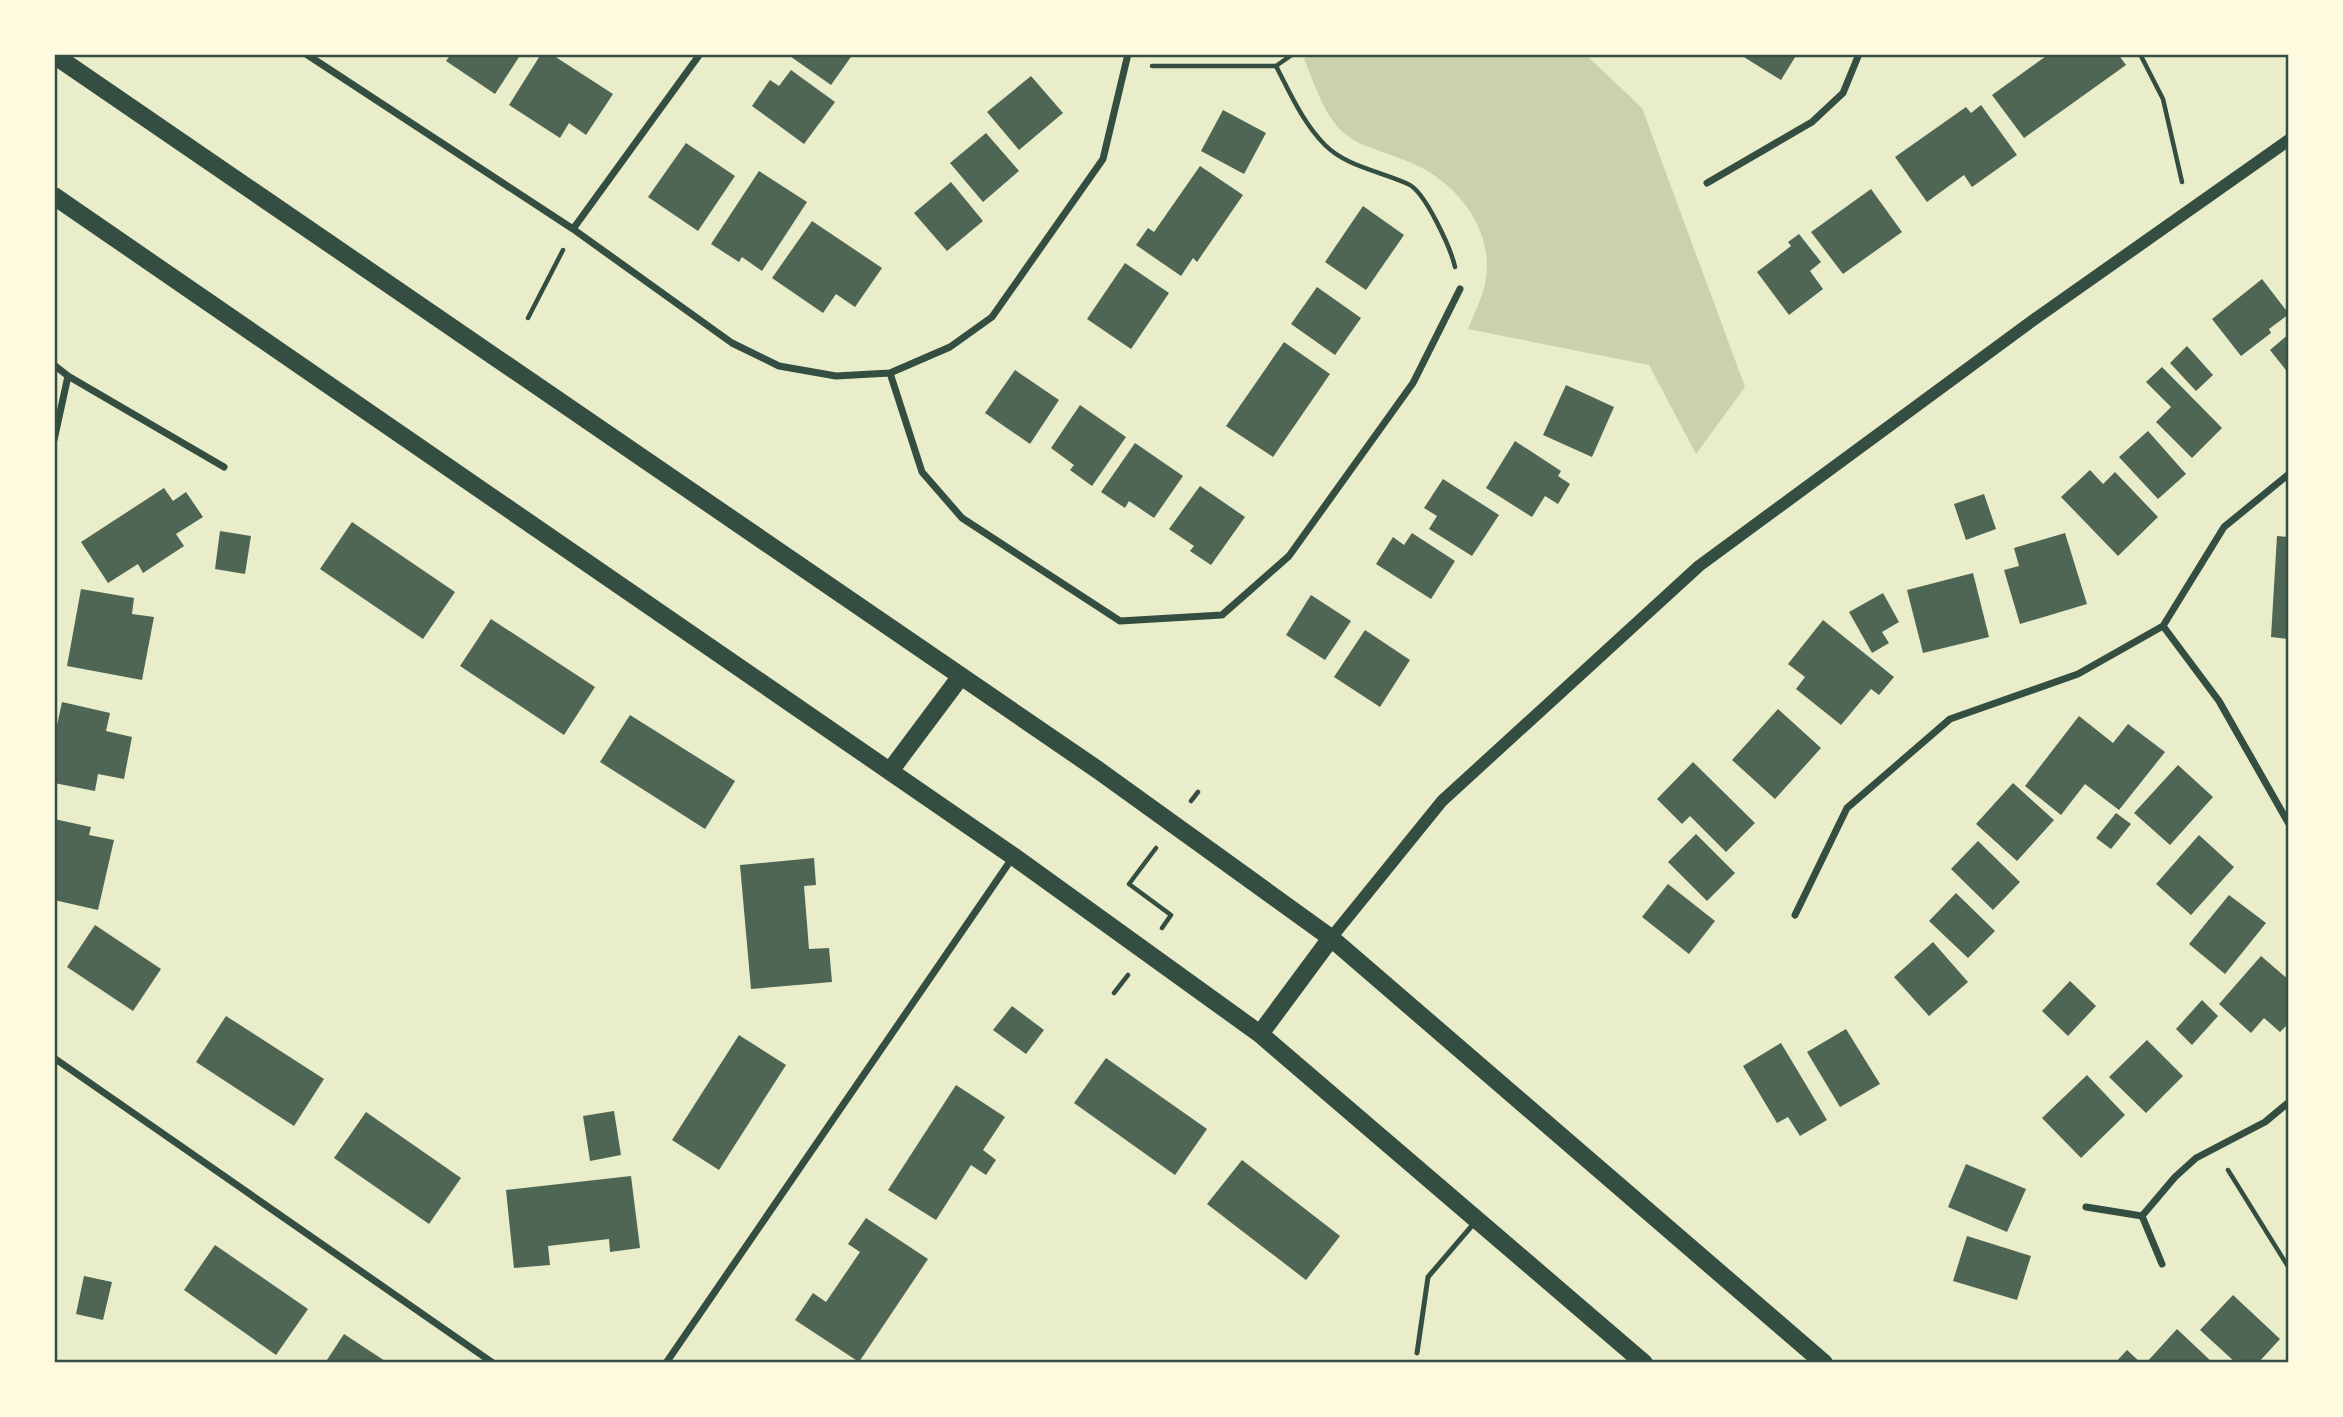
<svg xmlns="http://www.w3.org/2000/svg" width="2343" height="1417" font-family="Figtree,sans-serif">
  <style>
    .green { fill: #cad2ad }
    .building { fill: #4f6655 }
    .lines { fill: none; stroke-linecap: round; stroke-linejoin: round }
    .path { stroke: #344e41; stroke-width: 4.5 }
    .service { stroke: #344e41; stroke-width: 5 }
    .minor { stroke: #344e41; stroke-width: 7 }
    .tertiary { stroke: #344e41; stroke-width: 12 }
    .primary { stroke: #344e41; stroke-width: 18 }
    .neatline { fill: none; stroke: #344e41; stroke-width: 2.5 }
  </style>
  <rect width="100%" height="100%" fill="#e9edc9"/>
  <!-- green -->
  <path class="green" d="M1313,54h272l57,54 103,279 -49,67 -47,-89 -181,-36c6,-16 16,-34 18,-51 7,-48 -27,-92 -68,-112 -19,-10 -54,-18 -69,-29 -24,-16 -34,-53 -45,-78z"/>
  <!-- building -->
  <path class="building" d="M451,54h70l-26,40 -49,-33z
    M541,54h10l62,40 -27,41 -17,-12 -9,15 -51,-33z
    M787,54h66l-22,31z
    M1739,54h58l-16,26z
    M2049,54h69l8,11 -102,73 -32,-43z
    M791,70l44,32 -31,42 -52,-38 18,-26 9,6z
    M1031,76l32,37 -44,37 -32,-38z
    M1981,105l36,50 -45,32 -8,-12 -37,27 -32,-45 71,-50 5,6z
    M1223,110l43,23 -22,41 -43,-23z
    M986,133l33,38 -36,31 -33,-39z
    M686,143l49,33 -37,55 -50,-34z
    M1200,166l43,29 -46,67 -4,-4 -12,18 -45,-31 12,-17 6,4z
    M759,171l48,31 -45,69 -20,-14 -3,5 -28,-18z
    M951,182l32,39 -36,30 -33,-38z
    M1871,189l31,43 -59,42 -32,-42z
    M1363,206l41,29 -38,55 -41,-28z
    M812,221l70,47 -27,39 -19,-13 -13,19 -51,-35z
    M1799,234l22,28 -11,9 13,18 -34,26 -32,-43 34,-26 -3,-4z
    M1125,263l44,30 -38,56 -44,-30z
    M2262,279l27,35 -20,15 2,4 -30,23 -29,-37z
    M1317,287l44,31 -26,37 -44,-31z
    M2289,334v40l-19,-24z
    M1284,342l46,32 -57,83 -47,-31z
    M2187,346l26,29 -17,16 -26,-28z
    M2162,367l60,61 -30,30 -36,-36 15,-15 -25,-25z
    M1015,370l44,30 -29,44 -45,-31z
    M1566,385l48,22 -22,50 -49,-22z
    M1080,405l46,32 -34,49 -22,-16 4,-5 -23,-17z
    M2148,431l38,43 -28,25 -39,-42z
    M1515,441l46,30 -3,5 12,8 -12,20 -13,-8 -13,21 -46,-29z
    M1135,443l48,33 -29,42 -25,-17 -4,7 -24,-16z
    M2090,470l13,14 12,-12 43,45 -40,39 -57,-59z
    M1443,479l56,36 -27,41 -43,-27 8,-13 -13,-8z
    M1200,486l45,31 -34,48 -21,-14 4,-5 -25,-17z
    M164,488l9,13 13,-9 17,25 -27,17 8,12 -41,27 -5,-9 -30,19 -27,-41z
    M1984,494l12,35 -30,11 -12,-36z
    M352,522l103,70 -32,47 -103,-70z
    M220,531l31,5 -6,38 -30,-5z
    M1412,533l43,28 -24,38 -55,-35 17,-27 11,8z
    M2065,533l22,71 -67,20 -16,-54 15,-4 -5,-18z
    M2277,536l12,1v102l-18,-2z
    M1973,573l16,64 -66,16 -16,-63z
    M81,589l53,9 -2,16 22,3 -12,63 -75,-14z
    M1883,593l16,29 -17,10 7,11 -17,10 -23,-41z
    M1311,595l40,26 -26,39 -39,-25z
    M491,619l104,68 -31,48 -104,-69z
    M1823,620l71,57 -15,18 -8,-6 -30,36 -45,-36 9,-12 -17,-13z
    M1365,630l45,30 -30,47 -46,-30z
    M62,702l48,11 -4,18 26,6 -8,42 -26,-5 -3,17 -41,-8v-44z
    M1778,709l43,39 -46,51 -43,-39z
    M630,715l105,66 -30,48 -105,-67z
    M2079,716l34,27 15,-19 37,28 -46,58 -34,-26 -24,31 -36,-29z
    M1693,762l62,61 -29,29 -36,-36 -8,8 -25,-25z
    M2178,765l35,32 -43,48 -36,-32z
    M2013,783l41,37 -37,41 -41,-37z
    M2116,813l15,11 -20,25 -15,-11z
    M54,819l37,8 -2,8 25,5 -16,70 -44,-10z
    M1696,834l39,39 -28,28 -39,-39z
    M2199,835l35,32 -43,48 -35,-31z
    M1978,841l42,41 -27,28 -42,-41z
    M814,858l2,27 -12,1 5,63 20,-1 3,34 -81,7 -11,-124z
    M1668,884l47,37 -26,33 -47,-37z
    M1956,893l39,38 -27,27 -39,-37z
    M2229,895l37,28 -41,51 -36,-30z
    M95,925l66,44 -28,42 -66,-44z
    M1933,942l35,40 -39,34 -35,-39z
    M2261,956l28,24v21l-3,3 3,3v16l-9,9 -16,-14 -13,15 -32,-29z
    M2070,981l26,25 -28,30 -26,-25z
    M2202,1000l16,16 -26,29 -16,-16z
    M1012,1006l32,24 -18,24 -33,-24z
    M226,1016l98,63 -30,47 -98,-64z
    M1846,1029l34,55 -40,23 -33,-55z
    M739,1035l47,30 -67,105 -47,-30z
    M2147,1040l36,36 -37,37 -37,-36z
    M1781,1043l46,77 -27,16 -12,-19 -11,6 -34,-57z
    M1106,1058l101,71 -32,46 -101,-72z
    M2087,1075l38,40 -44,43 -39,-40z
    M956,1085l49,32 -22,33 13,10 -10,15 -15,-10 -35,55 -48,-30z
    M614,1111l7,44 -31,6 -7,-45z
    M366,1112l95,66 -32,46 -95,-66z
    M1242,1160l98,76 -34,44 -99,-76z
    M1966,1164l60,25 -19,43 -59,-25z
    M631,1176l9,72 -30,4 -1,-13 -61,7 2,19 -36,3 -8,-78z
    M866,1218l62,41 -69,103 -64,-42 18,-27 13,9 34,-50 -12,-8z
    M1967,1236l64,20 -14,44 -64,-19z
    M215,1245l93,64 -32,46 -92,-65z
    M84,1276l28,6 -9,38 -27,-6z
    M2233,1295l47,44 -22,24h-22l-36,-33z
    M2177,1329l36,34h-67z
    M344,1334l44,29h-63z
    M2127,1350l14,13h-26z"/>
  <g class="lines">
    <!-- path -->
    <path class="path" d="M2140,54l23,45 19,83
      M1152,66h124l17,-12
      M1276,66c14,27 27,57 49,79 22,22 55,26 83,39 17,7 43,65 47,83
      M528,318l35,-68
      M1191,801l7,-9
      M1156,848l-27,36 42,31 -9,13
      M1114,993l14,-18
      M2228,1170l61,98"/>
    <!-- service -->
    <path class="service" d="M1417,1353l11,-76 48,-56"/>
    <!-- minor -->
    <path class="minor" d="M306,54l267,175 159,114 47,23 57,10 54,-3 60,-26 42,-30 111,-158 25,-105
      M1707,183l105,-61 31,-29 16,-39
      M573,229l127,-175
      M54,365l14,11 156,91
      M890,373l32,99 40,46 158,103 102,-6 67,-59 124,-173 47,-94
      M54,440l14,-64
      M2163,626l56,75 70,123
      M1795,915l52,-107 103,-89 128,-45 85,-48 61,-99 65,-53
      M54,1058l439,305
      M2086,1207l56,9 20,48
      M2142,1216l33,-39 21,-19 69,-36 24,-20
      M666,1363l347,-506"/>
    <!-- tertiary -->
    <path class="tertiary" d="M1331,938l111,-137 257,-235 333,-245 257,-181"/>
    <!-- primary -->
    <path class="primary" d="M54,55l1044,715 233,168 493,425
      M54,196l959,660 247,178 384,329
      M890,771l71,-95
      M1260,1034l71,-96"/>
  </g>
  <!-- border -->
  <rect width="2343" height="1417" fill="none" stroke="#fefae0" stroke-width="112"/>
  <rect x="56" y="56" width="2231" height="1305" class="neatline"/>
</svg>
